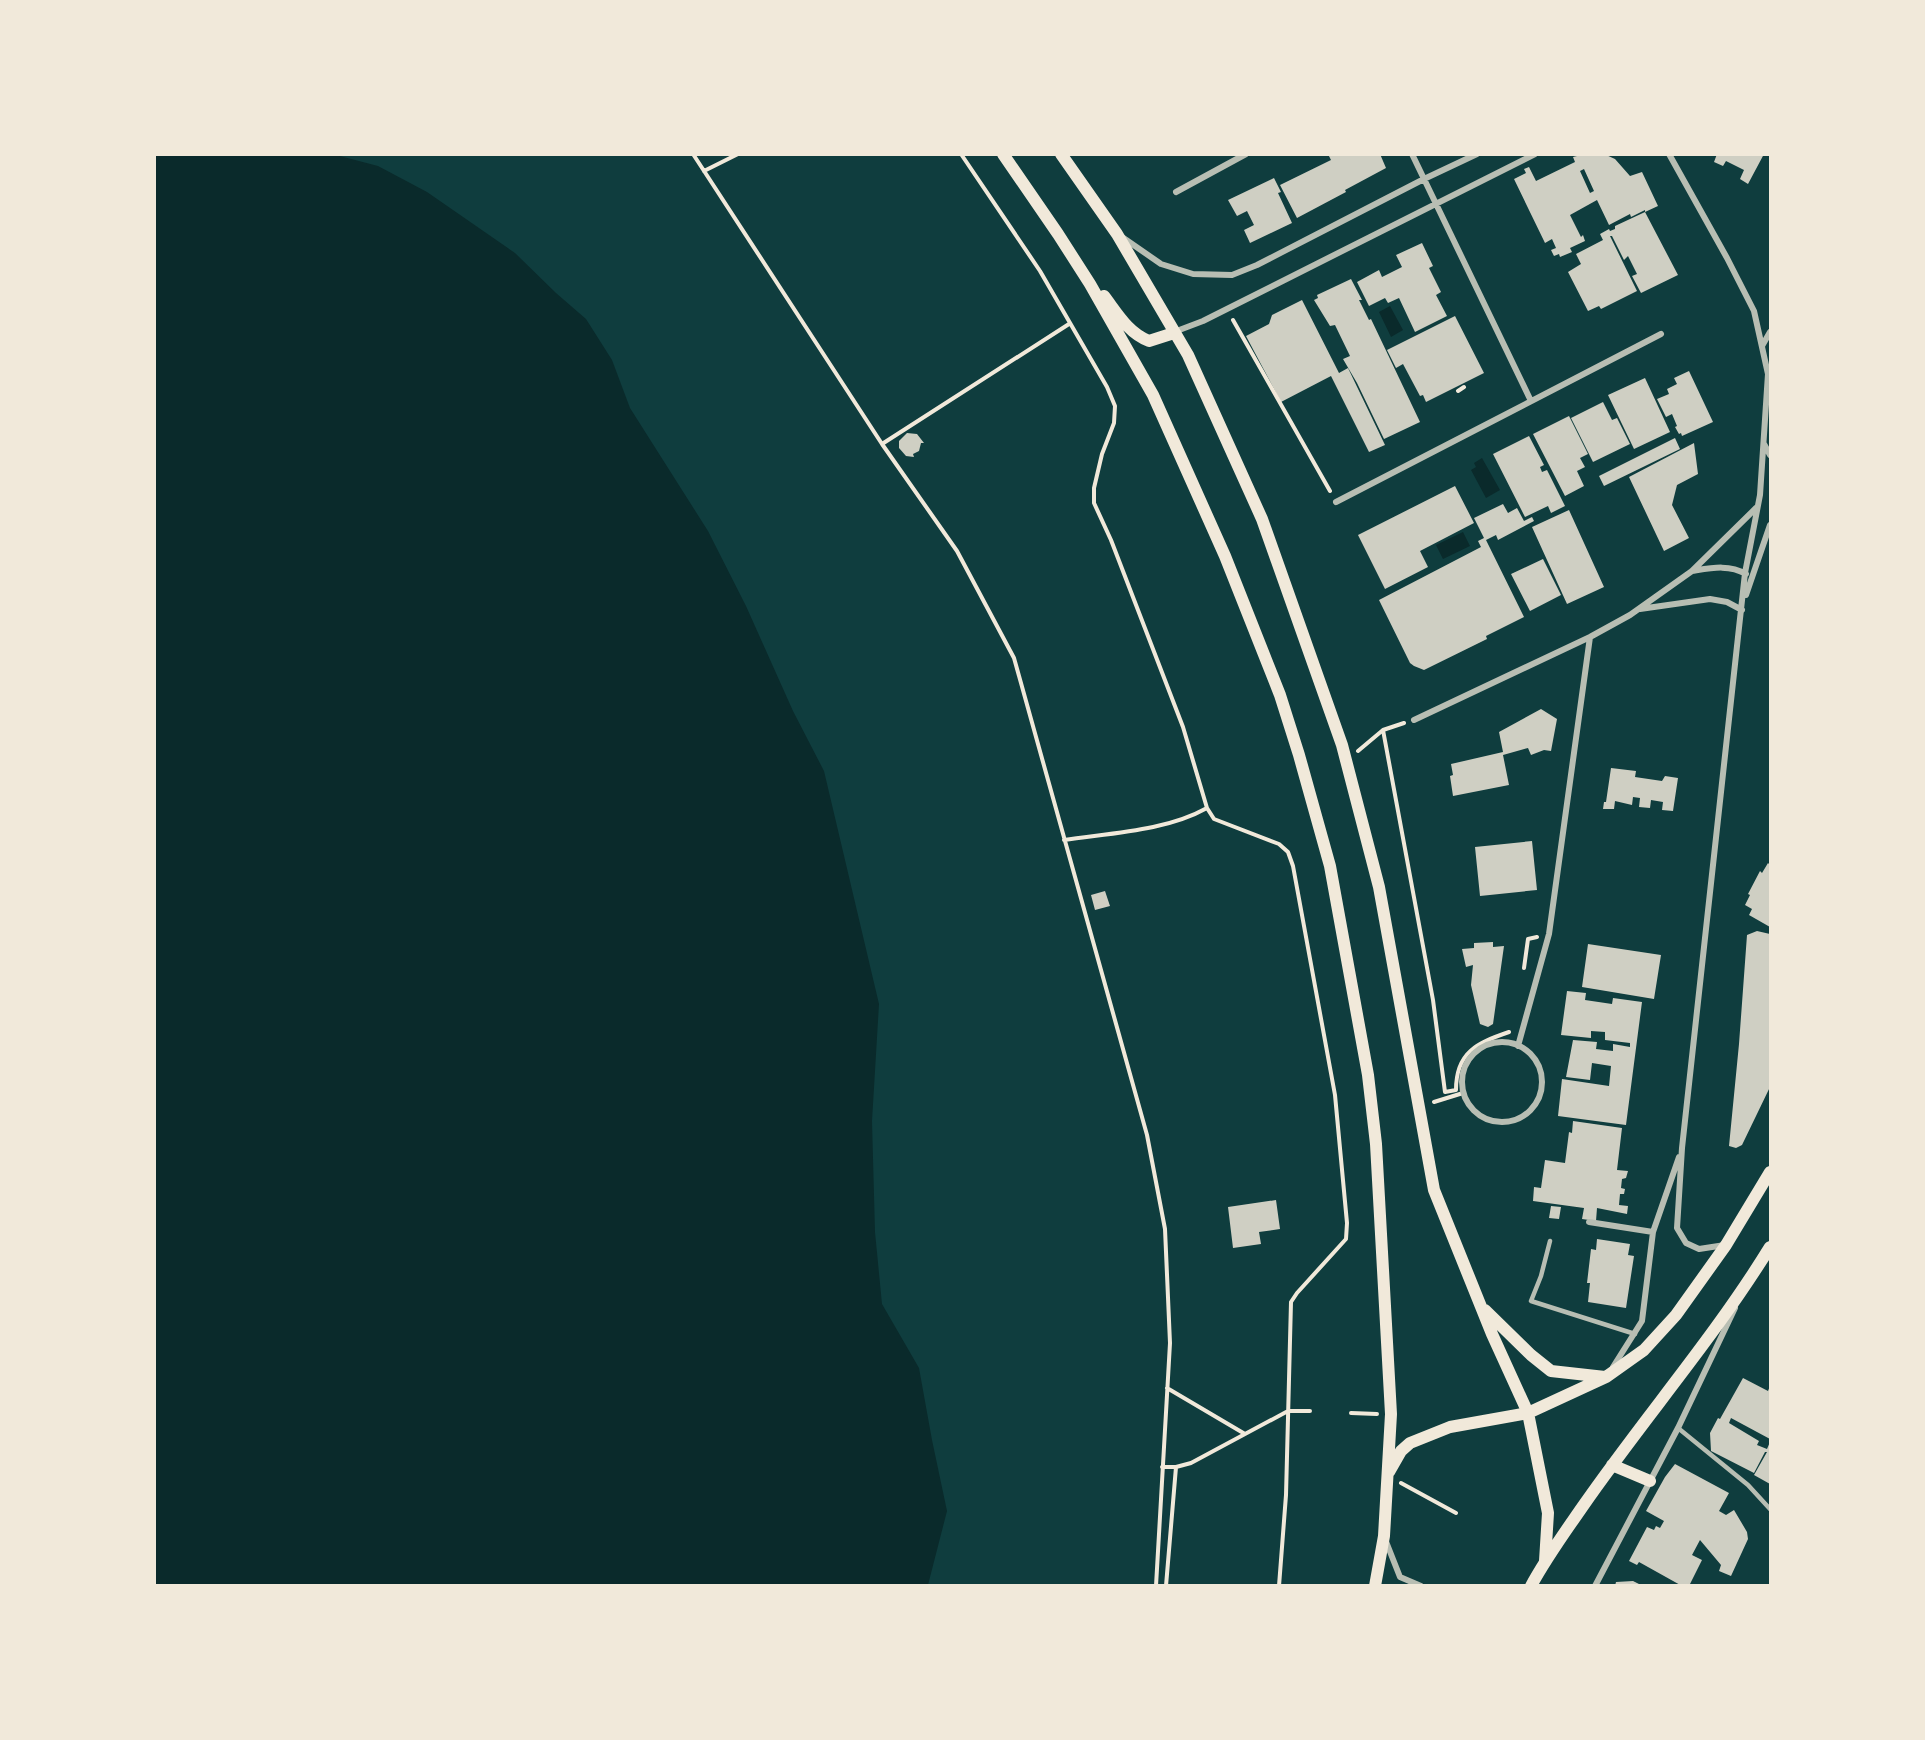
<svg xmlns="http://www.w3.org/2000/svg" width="1925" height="1740" font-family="'Varela Round',sans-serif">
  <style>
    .water { fill: #0a2a2b }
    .building { fill: #cfcfc3; fill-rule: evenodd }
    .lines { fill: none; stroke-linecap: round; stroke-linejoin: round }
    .path { stroke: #f1e9da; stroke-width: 4 }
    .service { stroke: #b8beb3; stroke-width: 4.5 }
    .minor { stroke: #b8beb3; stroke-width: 6 }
    .secondary { stroke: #f1e9da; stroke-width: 12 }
  </style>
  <rect width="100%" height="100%" fill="#0f3d3e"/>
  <!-- water -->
  <path class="water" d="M155,154l181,1 42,11 49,26 88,61 41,40 30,26 26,41 18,48 78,123 38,75 47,105 31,60 55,233 -7,117 3,111 7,72 37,64 13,72 15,71 -19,74h-773z
    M1390,306l13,24 -12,7 -12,-25z
    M1482,458l18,32 -14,8 -15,-28 5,-3 -2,-4z
    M1463,532l7,14 -27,13 -7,-14z"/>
  <!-- building -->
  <path class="building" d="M1328,154h52l6,14 -41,22 1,2 -49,26 -17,-33 51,-25z
    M1585,154h19l11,5 15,17 12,-4 16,34 -13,6v-2l-14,7 -1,-3 -21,11 -12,-25 -27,15 11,22 2,-2 2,6 -15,7 2,4 -12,5 -1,-3 -5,2 -3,-6 5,-2 -4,-9 -7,4 -31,-64 12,-6 -2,-4 5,-2 7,14 39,-19 -2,-5zM1584,169l10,22 -4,2 -10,-22z
    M1717,154h47l-16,30 -8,-5 4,-9 -18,-9 -3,5 -9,-4z
    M1274,178l7,14 -3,1 14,30 -42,20 -6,-13 10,-5 -7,-14 -10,5 -9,-16z
    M1645,212l33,63 -37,18 -9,-17 5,-2 -9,-18 -4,4 -12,-24h-2l27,55 -36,18 -2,-3 -11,5 -20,-39 13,-8 -5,-10 27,-14 -3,-6 9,-5 1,2 5,-2v-3z
    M1422,243l11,23 -4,2 12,24 -5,3 11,21 -32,16 -16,-34 -11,5 -3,-5 -16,8 -12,-24 22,-12 3,7 20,-10 -6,-12z
    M1351,279l11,21h-3l10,20 2,-1 49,103 -36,17 -27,-56 -14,-24 7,-3 -15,-31 -5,1 -16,-26 4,-2 -1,-3z
    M1302,300l37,73 9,-5 37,77 -16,7 -38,-76 -50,26 -35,-66 23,-12 3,-9z
    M1455,316l29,57 -58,29 -3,-7 -3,1 -17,-32 -7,4 -9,-18z
    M1689,371l24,51 -31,14 -1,-3 -2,1 -4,-7 2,-1 -5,-12 -6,3 -9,-18 12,-5 -2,-5 10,-5 -3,-6z
    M1645,378l25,54 -36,17 -26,-54z
    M1603,402l9,18 5,-2 13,26 -37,18 -22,-44z
    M1569,416l19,38 -8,4 5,9 -8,4 7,15 -19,10 -32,-62z
    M907,433l10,1 7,9h-3l-2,8 -6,3 1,3 -8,-1 -7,-8v-7z
    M1529,436l15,29 -4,2 2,5 5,-2 18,36 -14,7 -3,-7 -23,11 -32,-63z
    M1675,438l5,11 -76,37 -5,-10z
    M1694,443l4,31 -21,11 -5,20 17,33 -25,13 -35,-74z
    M1455,486l19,37 -54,28 8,16 -43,22 -27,-54z
    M1503,504l5,9 9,-5 7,13 8,-4 2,4 -36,19 -2,-5 -10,5 38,77 -38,19 1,3 -63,31 -10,-4 -4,-3 -31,-63 102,-53 -3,-6 6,-3 -10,-20z
    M1569,510l35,77 -37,17 -35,-77z
    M1543,559l18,36 -31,16 -19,-37z
    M1541,709l16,10 -6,32 -7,-1 -13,5 -3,-7 -25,7 6,30 -56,11 -3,-20 3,-1 -2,-11 52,-12 -4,-20z
    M1611,768l25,3 -1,6 27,4 3,-5 13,2 -5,33 -11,-1 1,-8 -12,-2 -1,8 -11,-1 1,-9 -7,-1 -1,8 -17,-4 -1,8h-11l1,-7h2z
    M1532,841l5,49 -57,6 -5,-49z
    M1768,863l2,2v62l-21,-12 3,-6 -7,-4 5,-10 -2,-1 12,-23 2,2z
    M1105,891l5,15 -15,4 -4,-15z
    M1757,931l13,3v153l-28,58 -6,3 -7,-2 10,-102 8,-109z
    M1493,942v5l11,-1 -11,78 -5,3 -8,-3 -9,-39 2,-20 -7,2 -4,-18 12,-1v-5z
    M1588,944l73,11 -7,44 -72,-12z
    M1567,991l19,2 -1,7 27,4 1,-6 29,4 -16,123 -68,-9 4,-37 47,7 2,-20 -19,-3 -2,17 -24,-3 7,-37 24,2 -1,7 17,2v-7l17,3v-4l-25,-3v-8l-14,-1v7l-30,-3z
    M1573,1121l49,7 -5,42 11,1 -2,7 -4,1 -1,9 4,1 -1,5h-4l-1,11 9,1 -1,8 -30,-6 -1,13 -14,-2 2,-11 -51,-7 1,-14 7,1 4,-28 20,3 4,-31 3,1z
    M1276,1200l4,29 -21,3 2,12 -28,4 -5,-41z
    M1551,1206l10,1 -2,12 -10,-1z
    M1597,1239l33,5 -2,11 6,1 -8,52 -38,-6 2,-19h-3l4,-34 5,1z
    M1743,1378l25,13 2,-5v53l-39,-21 -2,5 30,18 -2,4 10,4 3,-7v42l-16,-9 13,-23h-2l-11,21 -43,-22 -1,-18 8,-15 2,1z
    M1675,1464l54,29 -10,18 7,4 8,-5 13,22 1,7 -17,37 -12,-5 2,-6 -21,-25 -8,15 10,5 -13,26h-7l-43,-24 -2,3 -8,-4 18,-34 7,3 2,-4 4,2 4,-7 -18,-10 19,-34z
    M1633,1581l10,5h-28l1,-4z"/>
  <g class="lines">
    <!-- path -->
    <path class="path" d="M693,154l189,290 75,107 57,107 133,477 18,94 5,114 -14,243
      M961,154l79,117 67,116 8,19 -1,17 -12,31 -8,34v15l17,37 72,187 24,81 7,11 65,25 9,8 5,14 42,229 12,128 -1,16 -49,54 -6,9 -5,193 -7,91
      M704,171l34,-17
      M1233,320l97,171
      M1458,391l6,-4
      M882,444l187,-120
      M1404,723l-21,7 50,270 12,92 11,-2c0,-38 21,-47 53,-58
      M1358,751l25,-21
      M1064,840c47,-7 102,-9 143,-32
      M1524,968l4,-29 9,-2
      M1434,1102l29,-9
      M1167,1388l78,46
      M1351,1413l26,1
      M1162,1467h14l15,-4 97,-52h22
      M1401,1483l55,30
      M1166,1586l10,-119"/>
    <!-- service -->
    <path class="service" d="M1550,1241l-9,35 -10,25 104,33
      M1678,1428l70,57 22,24"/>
    <!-- minor -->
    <path class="minor" d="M1412,154l119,247
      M1669,154l58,104 27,53 14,63 -8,121 -15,78 -63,575 -5,80 9,15 13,6 26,-4
      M1176,192l70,-38
      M1122,237l39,27 32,10 39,1 25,-10 167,-86 53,-25
      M1174,332l29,-11 332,-167
      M1762,346l8,-14
      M1764,444l6,11
      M1336,502l325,-168
      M1692,571c19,-3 37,-7 54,3
      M1746,595l24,-70
      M1640,609l70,-10 17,3 15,8
      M1414,720l176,-83 40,-22 62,-44 64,-63
      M1462 1082a40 40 0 1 1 80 0a40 40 0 1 1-80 0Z
      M1518,1046l31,-112 41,-297
      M1589,1222l64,10
      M1613,1367l29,-46 11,-89 26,-75
      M1385,1539l15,38 21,9
      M1595,1586l83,-158 57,-120"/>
    <!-- secondary -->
    <path class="secondary" d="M1003,154l55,80 32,50 63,111 72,161 55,139 19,60 31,111 38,209 8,69 15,270 -7,122 -9,50
      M1061,154l56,80 71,121 74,164 80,226 37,142 55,303 58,144 36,79 20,100 -3,48
      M1104,296c13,17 24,37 45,45l25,-8
      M1485,1310l46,45 20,16 54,6
      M1612,1465l38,16
      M1389,1472l12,-21 9,-8 40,-16 78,-14 78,-36 38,-27 32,-35 50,-70 44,-73
      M1531,1586c15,-28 34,-54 52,-80 61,-88 131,-168 187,-259"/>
  </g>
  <!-- border -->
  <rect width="1925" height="1740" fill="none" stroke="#f1e9da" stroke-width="312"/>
</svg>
